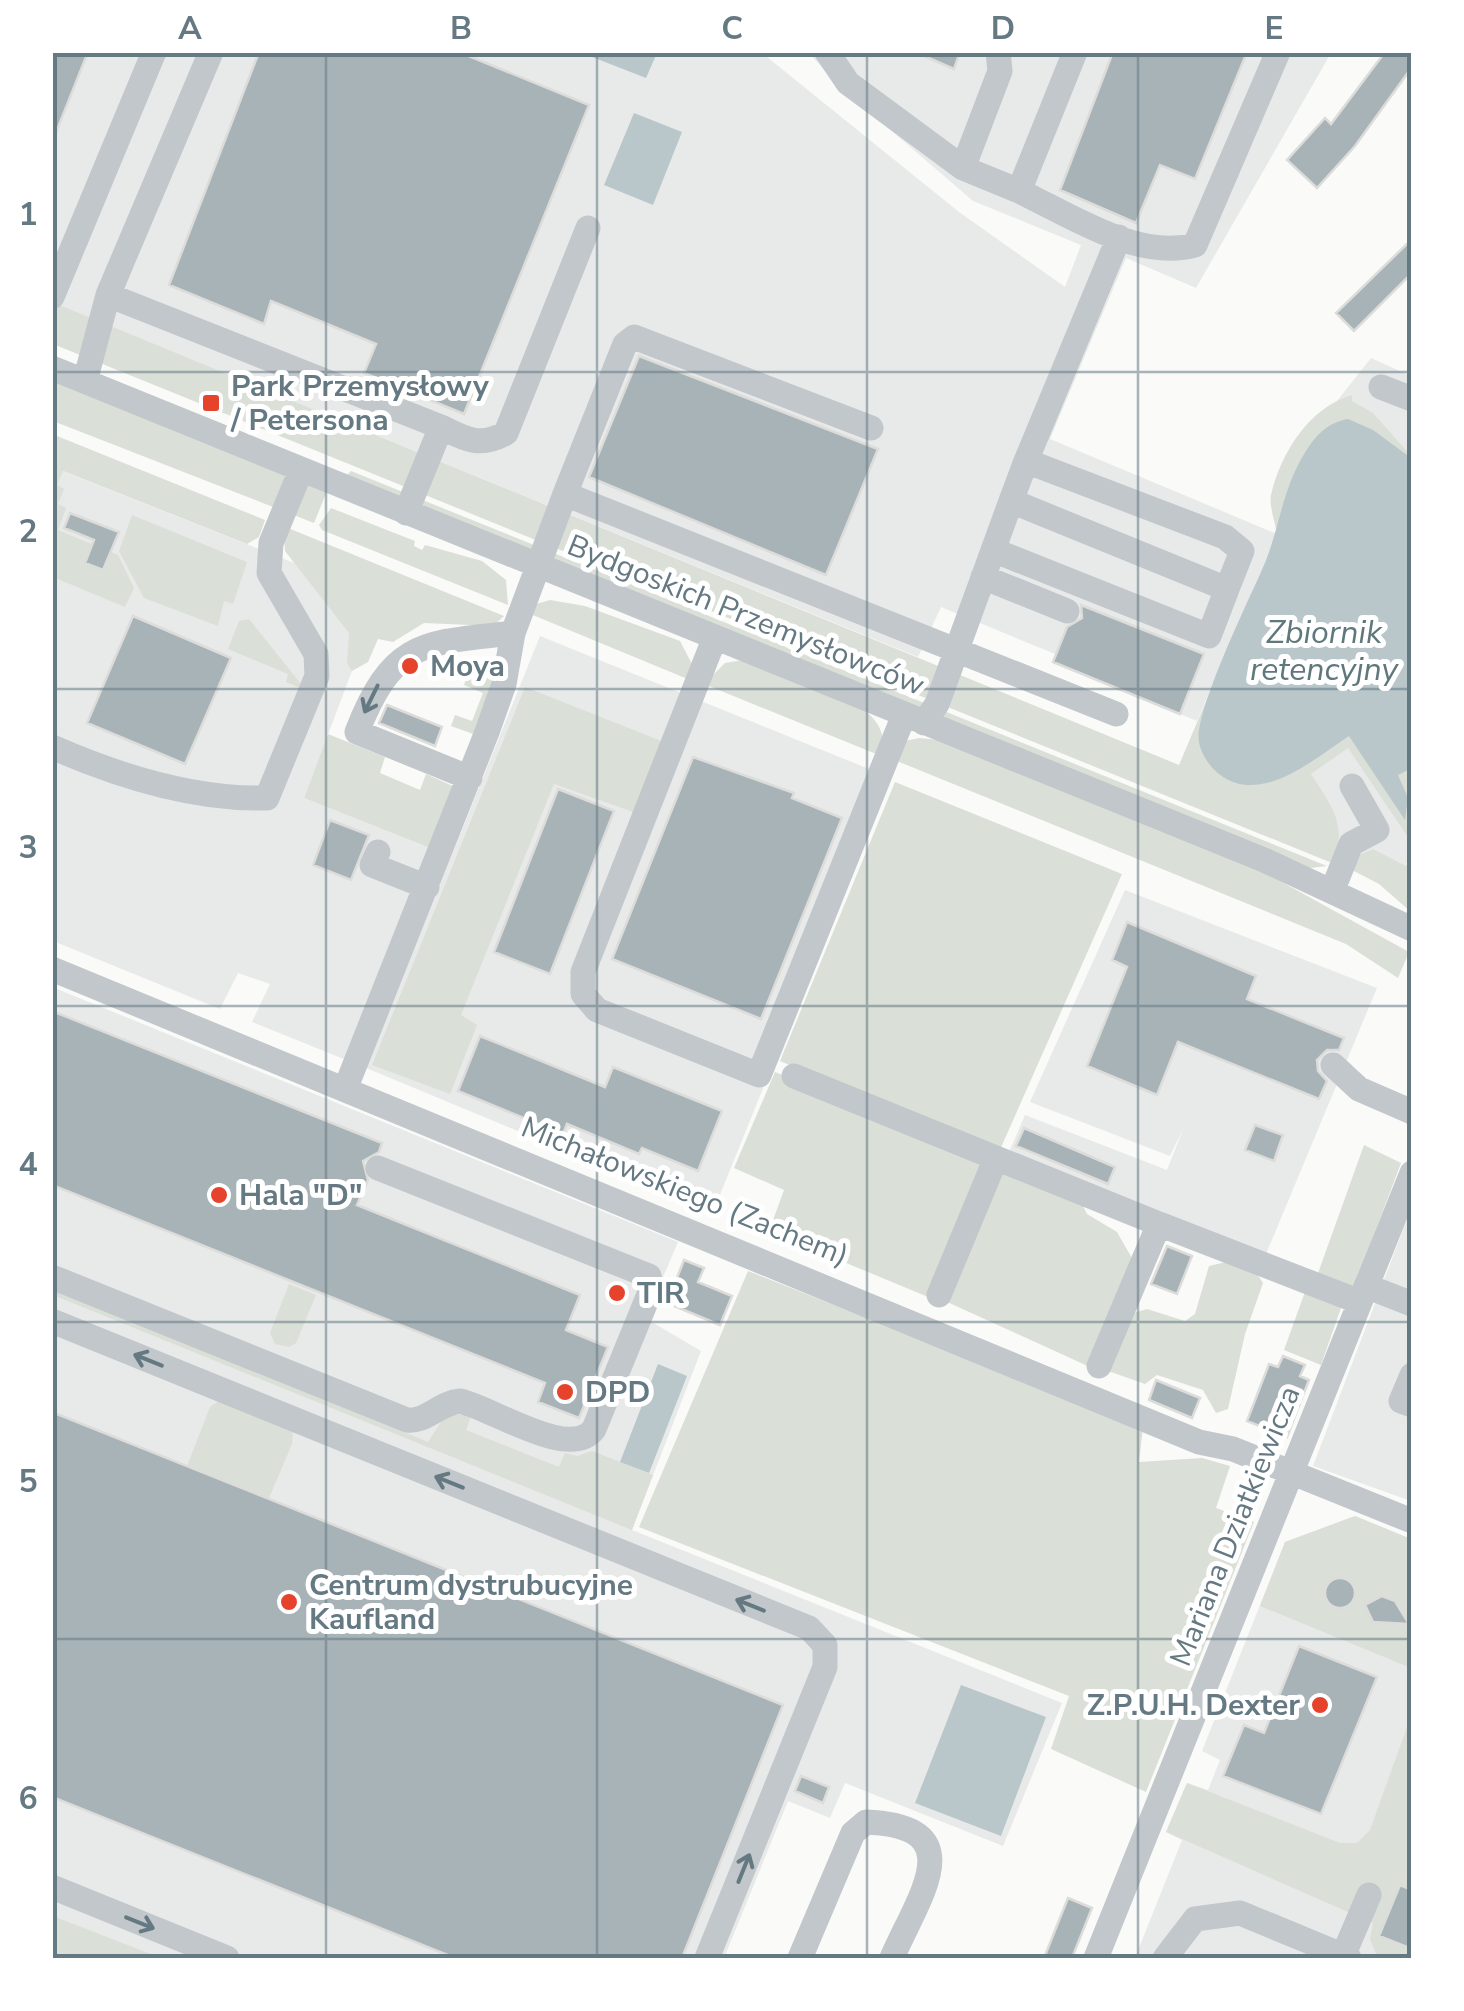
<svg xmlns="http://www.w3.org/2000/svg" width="1464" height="2011" font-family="'Nunito Sans',sans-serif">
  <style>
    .built { fill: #e8eae9 }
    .green { fill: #dadfd7 }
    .water { fill: #b9c7ca }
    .building { fill: #a8b3b7; stroke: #dcdcda; stroke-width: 2.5 }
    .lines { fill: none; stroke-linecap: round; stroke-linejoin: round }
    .minor { stroke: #c1c7ca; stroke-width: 25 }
    .oneway { stroke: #657983 }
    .grid { fill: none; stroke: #657983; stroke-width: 2.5; stroke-opacity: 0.55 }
    .poi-dot { fill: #e5432c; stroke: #fff; stroke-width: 4 }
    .labels { text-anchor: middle; stroke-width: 10; stroke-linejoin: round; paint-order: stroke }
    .poi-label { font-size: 30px; font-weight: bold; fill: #657983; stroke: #fff; text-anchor: start }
    .street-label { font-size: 30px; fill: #657983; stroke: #fff }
    .water-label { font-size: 32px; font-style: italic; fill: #5f787c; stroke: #fff }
    .neatline { fill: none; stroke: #657983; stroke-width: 4 }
    .grid-label { font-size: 32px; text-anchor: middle; font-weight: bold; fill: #657983 }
  </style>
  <rect width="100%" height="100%" fill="#fafaf8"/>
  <!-- built -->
  <path class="built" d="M52,53h710l197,159 106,75 16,-42 -108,-44 -136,-117 -28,-31h522l-135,235 -70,-30 -76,181 227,95 -80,187 -144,-59 2,-8 -114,-47 -23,50 -865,-354z
    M1371,358l40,18v82l-78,-52z
    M52,467l328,130 -76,201 141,56 -94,208 -99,-40 18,-38 -32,-11 -18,36 -167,-68z
    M540,636l349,141 -176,435 -347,-144z
    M1348,747l63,95 -5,25 -33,-18 -16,6 -18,-7 -28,-74z
    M1125,890l252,98 -111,266 -257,-102 16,-37 142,55 17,-43 -14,29 -140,-54z
    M52,987l626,255 -28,66v13l51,30 -69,179 430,173 -59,143 -158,-63 -15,35 -42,-17 -64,157 -671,-2z
    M1411,1209v292l-98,-35z
    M1355,1516l56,23v419h-276l47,-118 -16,-8 21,-49 21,7 12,-30 -18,-9 83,-209z"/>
  <!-- green -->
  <path class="green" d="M52,302l1127,463 98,-231c-2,-12 -8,-28 -6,-39 10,-43 39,-88 81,-100v6l21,12 38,43v386l-63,-94 -37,26c20,31 38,52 21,89l-1279,-519z
    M52,380l275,111 -13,32 -261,-102z
    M52,434l213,86 -6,17 -12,7 -184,-73 -6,14 7,4 -6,15 8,4 -8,22 60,25 16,33 -9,19 -72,-30z
    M351,471l976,395 -17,2 -965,-391z
    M331,508l84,33 -1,5 8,4 3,-5 57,16 24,19 2,25 -186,-75 -3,-5z
    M132,515l115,47 -14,42 -9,-3 -6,25 -74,-28 -25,-47z
    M283,526l221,90 -11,10 -69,-3 -31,19 -15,-3 -10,23 -16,9 -5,-8 2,-30 -64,-82z
    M550,600l35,6 95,35 13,25 -3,14 -162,-67 8,-9z
    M249,619l52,65 -1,4 -14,-6 2,-8 -60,-25 11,-28z
    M743,660l117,47c18,13 27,26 21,49l-177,-72 21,-21z
    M485,665l10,11 -19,59 -25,-9 4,-11 17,6 11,-28 -19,-8 7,-19z
    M525,687l139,55 -28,71 -82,-29 -93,231 16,10 -27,69 -78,-29z
    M328,734l57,23 -5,16 40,17 6,-16 29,13 -20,63 -131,-52z
    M919,738l22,2 317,129 151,83 -11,26 -52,-34 -454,-185 13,-18z
    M895,782l227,92 -123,278 -219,-91z
    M1373,849l33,17 5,-8v54l-32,-28 -29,-15 8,-14z
    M775,1072l213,88 -55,139 -164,-68 15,-41 -50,-22z
    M1364,1145l37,18 -47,124 -37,-11z
    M999,1167l80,31 8,16 30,18 16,28 -41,108 -147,-67z
    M1226,1262l31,12 6,9 -18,51 -17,75 -12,4 -13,-23 -46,-15 -12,9 -37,-13 19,-56 20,-6 38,12 10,-7 14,-48z
    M748,1271l395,156 -4,35 63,-4 28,8 -14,42 38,14 -108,270 -95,-43 18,-53 -430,-169z
    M289,1284l27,11 -20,48 -7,4 -14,-3 -5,-11z
    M1306,1289l36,16 -21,60 -37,-15z
    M55,1290l373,152 15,-23 12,-5 16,2 -5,14 93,37 6,-14 12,3 15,-5 61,24 -21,55 -579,-235z
    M222,1399l71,31 -1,14 -23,54 -82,-32 23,-59z
    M1355,1516l56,23v129l-151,-62 25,-64z
    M1411,1716v242l-35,-4 -6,-15 3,-16 -207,-91 21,-49 153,60h17l13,-13z
    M52,1916h1l108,42 -108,-2z"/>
  <!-- water -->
  <path class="water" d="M582,53h75l-11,25z
    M634,113l48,19 -29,73 -49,-20z
    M1348,419l25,11 38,28 1,310 -14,7 10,23 -3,22 -56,-84c-34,22 -88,71 -130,38 -9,-7 -18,-20 -20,-32 -5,-31 51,-144 66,-179 14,-35 18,-74 38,-107 12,-20 23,-33 45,-37z
    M658,1364l29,12 -38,97 -29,-11z
    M961,1685l85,32 -45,119 -86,-33z"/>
  <!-- building -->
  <path class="building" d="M52,52h36l-35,88h-1z
    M259,52h200l130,53 -125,309 -100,-41 12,-29 -105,-43 -7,23 -95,-39z
    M915,52h45l-6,17z
    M1113,52h134l-52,127 -35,-14 -24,58 -76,-33z
    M1385,52h27v15l-57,79 -38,42 -30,-28 38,-42 6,6z
    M1412,239v34l-58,58 -18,-18z
    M639,356l239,93 -52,126 -237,-98z
    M70,513l49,19 -16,38 -18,-7 9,-23 -30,-12z
    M1081,605l123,49 -24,60 -127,-52 14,-35 15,-9z
    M133,616l98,42 -46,106 -98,-41z
    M387,705l55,22 -7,19 -56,-23z
    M693,757l101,36 -2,5 50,20 -81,201 -149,-60z
    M558,789l56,22 -64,163 -56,-22z
    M330,820l39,15 -18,45 -38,-15z
    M1127,922l129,54 -9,23 97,39 -5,12h-12l-10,10 1,11 9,10 -8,18 -141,-57 -21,53 -70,-29 40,-99 -15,-7z
    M52,1011l330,132 -3,9 -16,9 5,19 -11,25 223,90 -14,35 42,17 -29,71 -41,-16 7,-19 -493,-198z
    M480,1036l125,51 8,-20 109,44 -24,60 -56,-23 -3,6 -72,-30 -4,10 -105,-43z
    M1255,1125l28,10 -9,26 -29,-11z
    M1024,1128l91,39 -7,17 -92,-38z
    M1167,1246l25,10 -15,38 -26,-10z
    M684,1260l20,8 -6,14 34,14 -12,29 -53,-22z
    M1283,1356l22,9 -5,11 9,4 -22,57 -40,-16 22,-57 9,3z
    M1156,1380l44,18 -8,20 -43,-18z
    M52,1412l731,293 -101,253h-227l-403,-161z
    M1325 1593a15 15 0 1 1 30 0a15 15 0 1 1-30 0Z
    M1382,1596l13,5 14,23 -36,-2 -8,-17z
    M1299,1646l78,31 -56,137 -98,-38 21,-51 20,8z
    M801,1776l28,11 -6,16 -28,-12z
    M1400,1885l12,5v59l-33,-13z
    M1068,1898l24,10 -20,50h-28z"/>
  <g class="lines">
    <!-- minor -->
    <path class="minor" d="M827,52l21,31 115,85
      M998,52l2,19 -37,97 56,23
      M1075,52l-56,139c51,24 119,70 176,54l83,-193
      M108,295l103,-243
      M52,297l102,-245
      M52,368l1212,492 148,69
      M85,381l23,-86 333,132 -35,86
      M1381,387l31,12
      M441,427c24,12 39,21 65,6l82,-205
      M1026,461l93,-224
      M565,494l60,-150 9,-7 237,91
      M993,550l216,86 18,-47
      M983,577l84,34
      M715,637l-132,335v22l14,16 162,65 145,-360
      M924,723l13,-19 74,-203 216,88 15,-38 -17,-14 -199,-76 -15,40
      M52,747c66,29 143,53 215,51l50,-122 -1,-22 -47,-81 2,-30 30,-73
      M470,778l-113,-46c36,-92 66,-89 156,-99
      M378,852l-6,13 55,22
      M1333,889l18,-45 26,-14 -25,-44
      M52,969l1147,473 34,7 179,72
      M1333,1065l26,24 53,23
      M794,1076l202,82 -57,137
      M346,1087l141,-355 17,-48 9,-51 52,-139 551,220
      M996,1158l163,66 -60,142
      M1159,1224l201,78
      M52,1277l355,143c20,2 32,-17 53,-19 34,8 110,60 134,28l58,-142 -3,-11 -271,-108
      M1366,1286l46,18
      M52,1321l757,307 16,17v22l-118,291
      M1412,1375l-11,26 11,4
      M52,1887l175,71
      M1343,1956l26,-61
      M800,1958l53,-125 13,-11c108,4 52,75 26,136
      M1096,1958l316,-785
      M1165,1958l30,-39 45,-6 109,45"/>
  </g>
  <!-- one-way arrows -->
  <defs><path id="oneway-shaft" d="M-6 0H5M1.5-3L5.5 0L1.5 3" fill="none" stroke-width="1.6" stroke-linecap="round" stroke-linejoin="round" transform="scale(2.5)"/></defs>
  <g class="oneway">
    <use href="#oneway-shaft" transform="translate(371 699) rotate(116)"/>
    <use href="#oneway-shaft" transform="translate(148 1360) rotate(-158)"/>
    <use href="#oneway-shaft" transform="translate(449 1482) rotate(-158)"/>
    <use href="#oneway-shaft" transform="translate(750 1605) rotate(-158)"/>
    <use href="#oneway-shaft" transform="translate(744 1868) rotate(-68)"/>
    <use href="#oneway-shaft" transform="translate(140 1923) rotate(22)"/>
  </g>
  <!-- grid -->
  <path class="grid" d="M326,52v1906M597,52v1906M867,52v1906M1138,52v1906M52,372h1360M52,689h1360M52,1006h1360M52,1322h1360M52,1639h1360"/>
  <!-- markers -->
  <g class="poi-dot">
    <rect x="201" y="393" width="20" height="20" rx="5"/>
    <circle cx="410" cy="666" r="10"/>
    <circle cx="219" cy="1195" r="10"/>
    <circle cx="617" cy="1293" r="10"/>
    <circle cx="565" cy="1392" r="10"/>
    <circle cx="289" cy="1602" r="10"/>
    <circle cx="1320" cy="1705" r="10"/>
  </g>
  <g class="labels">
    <!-- poi labels -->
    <g class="poi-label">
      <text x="231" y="396">Park Przemysłowy<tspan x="231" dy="34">/ Petersona</tspan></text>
      <text x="430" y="676">Moya</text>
      <text x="239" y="1205">Hala "D"</text>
      <text x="637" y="1303">TIR</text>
      <text x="585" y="1402">DPD</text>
      <text x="309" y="1595">Centrum dystrubucyjne<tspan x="309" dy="34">Kaufland</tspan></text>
      <text x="1300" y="1715" text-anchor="end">Z.P.U.H. Dexter</text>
    </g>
    <!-- street labels -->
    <g class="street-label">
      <text transform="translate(746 615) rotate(22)" y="10">Bydgoskich Przemysłowców</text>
      <text transform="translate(685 1191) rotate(22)" y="10">Michałowskiego (Zachem)</text>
      <text transform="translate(1235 1526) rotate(-68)" y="10">Mariana Dziatkiewicza</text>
    </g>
    <!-- water labels -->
    <g class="water-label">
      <text x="1324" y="643">Zbiornik<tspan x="1324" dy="37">retencyjny</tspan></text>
    </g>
  </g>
  <!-- border -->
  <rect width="1464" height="2011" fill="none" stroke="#ffffff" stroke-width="110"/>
  <rect x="55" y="55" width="1354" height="1901" class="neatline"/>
  <g class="grid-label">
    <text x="190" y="39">A</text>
    <text x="461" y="39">B</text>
    <text x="732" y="39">C</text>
    <text x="1003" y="39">D</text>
    <text x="1274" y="39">E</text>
    <text x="28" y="225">1</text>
    <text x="28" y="542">2</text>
    <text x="28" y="858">3</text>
    <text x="28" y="1175">4</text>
    <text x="28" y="1492">5</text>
    <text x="28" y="1809">6</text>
  </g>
</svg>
